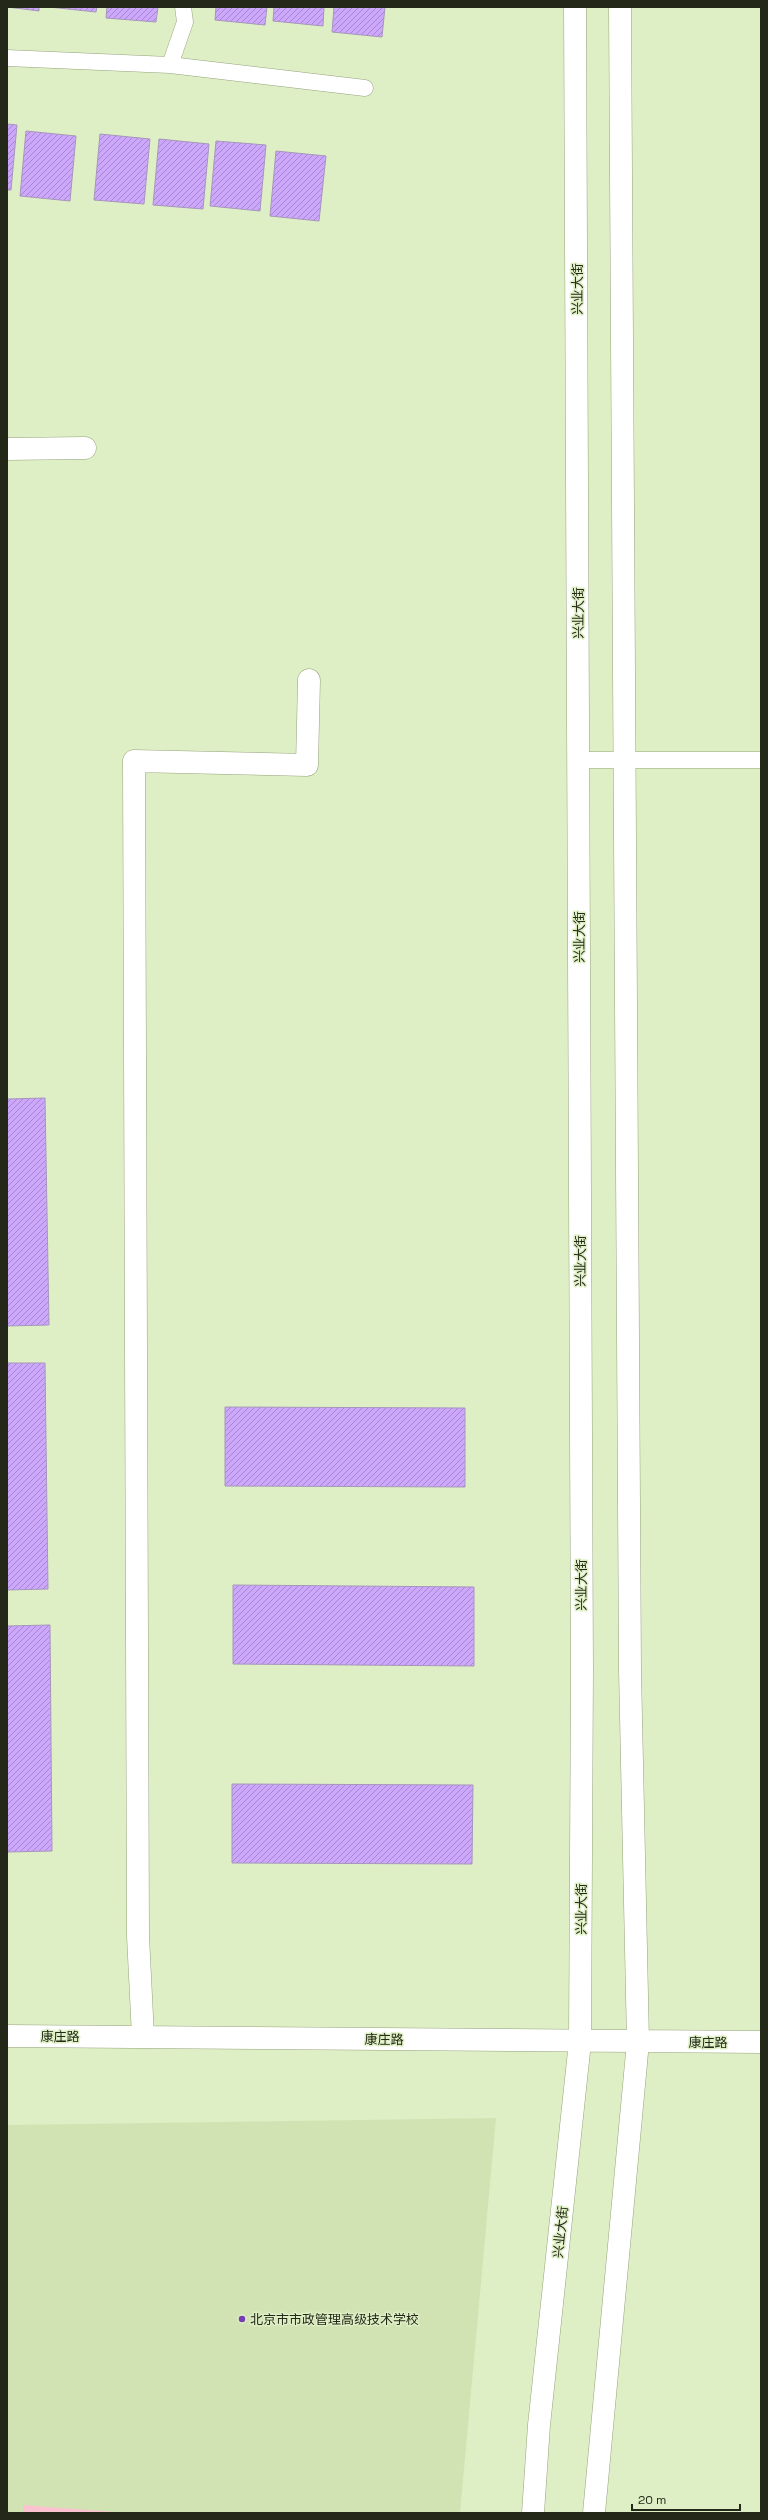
<svg xmlns="http://www.w3.org/2000/svg" width="768" height="2520" font-family="'Space Grotesk','Noto Sans SC',sans-serif">
  <style>
    .built { fill: #d2e3b3 }
    .garden { fill: #fac3cf }
    .building { fill: url(#building-hatch); stroke: #a696bc }
    .lines { fill: none; stroke-linecap: round; stroke-linejoin: round }
    .lane-casing { stroke: #95a37c; stroke-width: 17 }
    .street-casing { stroke: #95a37c; stroke-width: 23 }
    .secondary-casing { stroke: #95a37c; stroke-width: 23 }
    .lane { stroke: #fff; stroke-width: 16 }
    .street { stroke: #fff; stroke-width: 22 }
    .secondary { stroke: #fff; stroke-width: 22 }
    .poi-dot { fill: #783cb2; stroke: #dfefc5; stroke-width: 1.5 }
    .labels { text-anchor: middle; stroke-width: 3; stroke-linejoin: round; paint-order: stroke }
    .street-label { font-size: 13px; fill: #232818; stroke: #dfefc5 }
    .poi-label { font-size: 13px; fill: #232818; stroke: #dfefc5; text-anchor: start }
  </style>
  <defs>
    <pattern id="building-hatch" width="6" height="6" patternUnits="userSpaceOnUse"><rect width="6" height="6" fill="#cca7fc"/><path d="M-1 1l2-2M0 6l6-6M5 7l2-2" fill="none" stroke="#a588cb"/></pattern>
  </defs>
  <rect width="100%" height="100%" fill="#dfefc5"/>
  <!-- built -->
  <path class="built" d="M496,2118l-36,395h-453v-388z"/>
  <!-- garden -->
  <path class="garden" d="M23,2505l104,8h-104z"/>
  <!-- building -->
  <path class="building" d="M7,7h32v4z
    M49,7h48l-1,5z
    M107,7h51l-2,15 -50,-4z
    M216,7h51l-2,18 -50,-5z
    M274,7h50l-1,19 -50,-5z
    M334,7h51l-3,30 -50,-5z
    M7,124l10,1 -6,65h-4z
    M26,131l50,5 -6,65 -50,-5z
    M100,134l50,5 -6,65 -50,-4z
    M159,139l50,5 -6,65 -50,-4z
    M216,141l50,4 -6,66 -50,-5z
    M276,151l50,5 -7,65 -49,-5z
    M45,1098l4,227 -42,1v-227z
    M7,1363h38l3,226 -41,1z
    M225,1407l240,1v79l-240,-1z
    M233,1585l241,2v79l-241,-2z
    M50,1625l2,226 -45,1v-226z
    M232,1784l241,1 -1,79 -240,-1z"/>
  <g class="lines">
    <!-- lane casing -->
    <g class="lane-casing">
      <path id="lane" d="M7,58l163,7 15,-43 -2,-15
        M170,65l195,23
        M579,760h182"/>
    </g>
    <!-- street casing -->
    <g class="street-casing">
      <path id="street" d="M7,449l78,-1
        M143,2036l-5,-100 -4,-1175 173,4 2,-85"/>
    </g>
    <!-- secondary casing -->
    <g class="secondary-casing">
      <path id="secondary" d="M7,2036l754,6
        M533,2513l6,-88 41,-383 2,-372 -7,-1663
        M594,2513l44,-471 -8,-372 -10,-1663"/>
    </g>
    <!-- lane -->
    <use href="#lane" class="lane"/>
    <!-- street -->
    <use href="#street" class="street"/>
    <!-- secondary -->
    <use href="#secondary" class="secondary"/>
  </g>
  <!-- markers -->
  <circle class="poi-dot" cx="242" cy="2319" r="4"/>
  <g class="labels">
    <!-- street labels -->
    <g class="street-label">
      <text transform="translate(577 289) rotate(-90)" y="5">兴业大街</text>
      <text transform="translate(578 613) rotate(-90)" y="5">兴业大街</text>
      <text transform="translate(579 937) rotate(-90)" y="5">兴业大街</text>
      <text transform="translate(580 1261) rotate(-90)" y="5">兴业大街</text>
      <text transform="translate(581 1585) rotate(-90)" y="5">兴业大街</text>
      <text transform="translate(581 1909) rotate(-90)" y="5">兴业大街</text>
      <text x="60" y="2041">康庄路</text>
      <text transform="translate(384 2039) rotate(1)" y="5">康庄路</text>
      <text x="708" y="2047">康庄路</text>
      <text transform="translate(560 2232) rotate(-84)" y="5">兴业大街</text>
    </g>
    <!-- poi labels -->
    <g class="poi-label">
      <text x="250" y="2324">北京市市政管理高级技术学校</text>
    </g>
  </g>
  <!-- border -->
  <rect width="768" height="2520" fill="none" stroke="#232818" stroke-width="16"/>
  <!-- scale -->
  <path d="M632 2504v6h108v-6" fill="none" stroke="#232818" stroke-width="2"/>
  <text x="638" y="2504" font-size="12" fill="#232818" stroke="#dfefc5" stroke-width="3" paint-order="stroke">20 m</text>
</svg>
